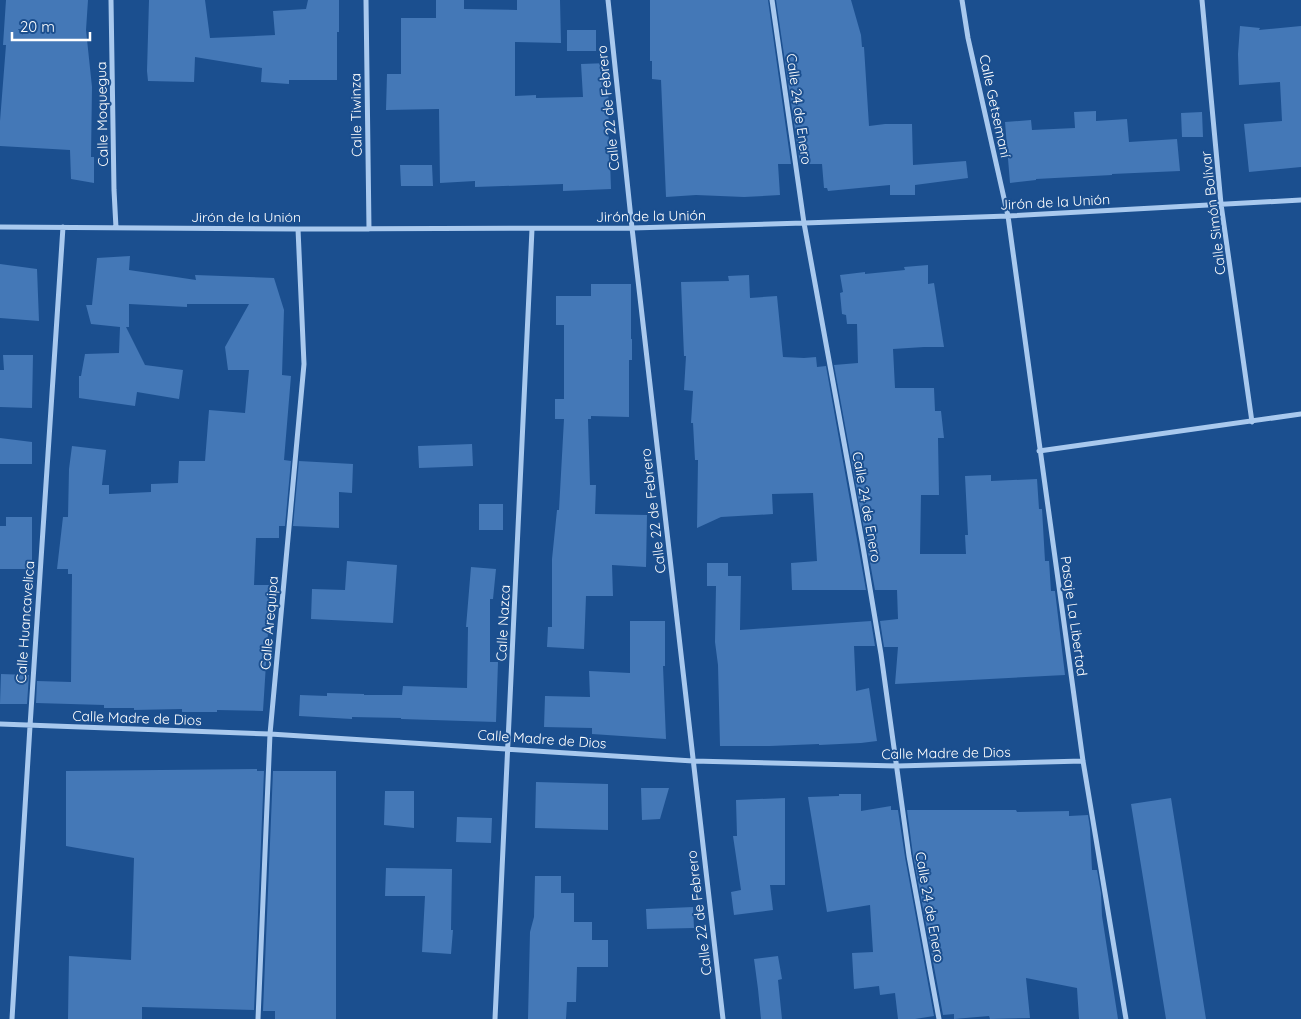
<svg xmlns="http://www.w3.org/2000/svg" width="1301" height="1019" font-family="Quicksand,sans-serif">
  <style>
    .building { fill: #4478b7 }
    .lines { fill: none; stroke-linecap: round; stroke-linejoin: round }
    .minor { stroke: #a9c9ee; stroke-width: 5 }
    .labels { text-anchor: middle; stroke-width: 4; stroke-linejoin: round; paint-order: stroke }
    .street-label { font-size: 14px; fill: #fff; stroke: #1b4f8f }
  </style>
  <rect width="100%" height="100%" fill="#1b4f8f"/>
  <!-- building -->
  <path class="building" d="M6,0h82l-2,30 6,57 -1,70h3v26l-23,-4 -1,-29 -70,-4v-25l6,-76h-3z
    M149,0h56l5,38 65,-3 -2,-24 33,-2 2,-9h31v32h-2v48h-48v4l-28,-2 1,-14 -67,-11 -1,25 -46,-1 -1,-10z
    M436,0h28v9l53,1v-10h43l1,43 -46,-1v54l21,-1v3l47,-1 -2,-33 27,-1 1,98h1l1,28 -48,2v-7l-88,3v-6l-35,2 -1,-74 -53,1 1,-36h14v-56h35z
    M650,0h118l23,164h-13l2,31 -36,2 -48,-2 -30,2 -5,-117 -9,-1v-18h-2z
    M776,0h75l10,35 1,12h2l5,79 16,-2h27l1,41 53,-4 2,17 -53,7v10h-25v-10l-62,6 -1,-3h-3l-2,-24h-22z
    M1240,26l20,2 -1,2 42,-4v141l-52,5 -5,-48 38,-3 -2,-39 -41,3 -1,-31z
    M567,30h29v21h-29z
    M1096,111v10l31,-2 2,23 48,-3 3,32 -68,3v1l-76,4v1l-26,3 -5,-61 26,-2 1,10 43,-2 -1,-16z
    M1202,112l1,25h-21l-1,-24z
    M400,165h32l1,21h-32z
    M130,256l-1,14 67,10 -1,-5 79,3 10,32 -2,65 9,1 -7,84 7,1 -6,65h-6v12h-23l-2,47h17l-8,126 -46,-1v2h-35v-3l-48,1v-2h-30v-3l-68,-2 1,-22 34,1 1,-108h-4v-5h-11l6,-52h5l1,-48 3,-23 34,4 -4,35h7v9l42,-2v-8l27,-1 1,-22h26l4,-51 36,3 4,-43h-21l-3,-23 24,-43h-62v3l-58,-3v23h-3l19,38 38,5 -4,29 -42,-7 -2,14 -56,-8v-22h2l4,-22 34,-1 1,-26 -29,-3 -5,-19h6l5,-47z
    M0,264l37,5 2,52 -39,-3z
    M928,265v19l6,-1 10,64h-20l-31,2 2,39h39l1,23h6l3,27h-6l1,57h-18l-1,59h46l-1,-19h3l-3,-59 26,-1v6l46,-2 2,30h3l3,52h4l2,30h4l10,84 -170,9 3,-37h-14l-4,-26 18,-2 -1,-29h-22l-41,-225 24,-2 -1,-39h-10l-1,-9 -4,-1 -2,-21 3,-1 -3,-17 25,-3v2l40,-4 -1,-3z
    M749,275l1,23 27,-2 6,61 21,1 12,-1 1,10 9,-1 40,224h-74l-1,-27 26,-2 -4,-68 -41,1 1,20 -52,3 -24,11 1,-68h-3l-2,-37h-2l2,-32 -9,-1 2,-34h-2l-3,-74 48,-1 -1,-5z
    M591,284h40v55h1v21h-3v57l-38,-1v3h-3l2,66h6l-1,29 52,1 -1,52 -34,-2 1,31h-27l-2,53 -37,-2 1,-20h4v-68l5,-49h2l5,-91h-9v-20h9v-74h-8v-29h35z
    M3,355h30l-1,53 -32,-1v-37h4z
    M0,438l32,4v22h-32z
    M472,444l1,22 -54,2 -1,-22z
    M299,461l54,3 -1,29 -13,-1v36l-46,-2z
    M479,504h24v26h-24z
    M6,517h26v52h-32v-43h6z
    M347,561l50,4 -4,58 -82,-4 1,-30 33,1z
    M707,563h21v13h13l-1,54 131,-9 4,25h-21l2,45 13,-3 8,53 -16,2 -42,2v-1l-49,2h-50l-2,-81 -3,-23 1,-56h-9z
    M471,567l25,2 -3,30h-3v63h8l-2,60 -95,-3v-1l-49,-1v2l-53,-3 1,-21 27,1v-3l37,1v1h38l1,-9 64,2 1,-61h-2z
    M630,621h35v45h-2l3,73 -74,-5v-6l-48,-1 1,-31 45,1 -1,-26 41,2z
    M1,674l28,1 -2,29h-27z
    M257,769v2h7l-10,239 -112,-3v12h-74l1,-63 62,4 3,-102 -68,-12v-75z
    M273,771h63v248h-61v-8h-12z
    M536,782l72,2v46l-73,-2z
    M641,788h28l-9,31 -18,1z
    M385,791h29v37l-30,-3z
    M839,794h22v17l30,-5v4h7l7,47 29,159 -19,3h-17l-3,-26 -15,2 -1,-9 -25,3 -2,-36 21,-1 -3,-47 -43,7 -19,-115 31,-1z
    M785,798v87h-15l3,25 -39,5 -3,-23 10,-2 -8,-54h4l-1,-36z
    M1171,798l35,221h-40l-35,-215z
    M907,810h109l1,2 52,-1v5l19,-1 2,13 2,42h5l4,23 1,23 16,103h-39l-2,-31 -51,-10 4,40 -40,1 -1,-3 -35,3v-5l-11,1 -30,-160z
    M457,817l35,1 -1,25 -35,-1z
    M386,868l66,1 -1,61h2l-2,24 -29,-2 3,-56h-40z
    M535,876h26v17h13v29h18v18h16v27h-31l-1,35h-9l-1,17h-38l2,-87 4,-15z
    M693,907l1,21 -47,1 -1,-20z
    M778,956l4,23 -4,1 4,39h-21l-3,-30 -4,-30z"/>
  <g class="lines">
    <!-- minor -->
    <path class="minor" d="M111,0l3,190 2,38
      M366,0l3,229
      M608,0l24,228 91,791
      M772,0l32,223 58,318 19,113 28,202 30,163
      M962,0l6,38 40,178 75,545 43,258
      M1202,0l19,204 31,218
      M0,227l298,2 334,-1 172,-5 204,-7 293,-16
      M1039,451l262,-37
      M0,724l270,10 423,27 204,5 186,-5
      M12,1019l18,-293 33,-499
      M258,1019l12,-285 34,-370 -6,-135
      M495,1019l37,-790"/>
  </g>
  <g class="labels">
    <!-- street labels -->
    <g class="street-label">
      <text transform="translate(995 106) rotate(78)" y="5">Calle Getsemaní</text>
      <text transform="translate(608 108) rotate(-96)" y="5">Calle 22 de Febrero</text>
      <text transform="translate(799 109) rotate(82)" y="5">Calle 24 de Enero</text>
      <text transform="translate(102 114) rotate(-91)" y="5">Calle Moquegua</text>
      <text transform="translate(356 115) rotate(-91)" y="5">Calle Tiwinza</text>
      <text transform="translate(1055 202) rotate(-3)" y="5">Jirón de la Unión</text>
      <text transform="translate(1213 213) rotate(-97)" y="5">Calle Simón Bolívar</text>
      <text transform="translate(651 216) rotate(-1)" y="5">Jirón de la Unión</text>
      <text x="246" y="222">Jirón de la Unión</text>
      <text transform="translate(867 507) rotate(80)" y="5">Calle 24 de Enero</text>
      <text transform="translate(653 511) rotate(-97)" y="5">Calle 22 de Febrero</text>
      <text transform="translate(1074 616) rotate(82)" y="5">Pasaje La Libertad</text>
      <text transform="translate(25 622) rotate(-86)" y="5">Calle Huancavelica</text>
      <text transform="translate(269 623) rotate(-85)" y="5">Calle Arequipa</text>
      <text transform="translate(503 623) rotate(-87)" y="5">Calle Nazca</text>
      <text transform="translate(137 718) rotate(2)" y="5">Calle Madre de Dios</text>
      <text transform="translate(542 739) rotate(4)" y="5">Calle Madre de Dios</text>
      <text transform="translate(946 753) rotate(-1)" y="5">Calle Madre de Dios</text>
      <text transform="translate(930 907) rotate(80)" y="5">Calle 24 de Enero</text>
      <text transform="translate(699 913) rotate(-97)" y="5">Calle 22 de Febrero</text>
    </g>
  </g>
  <!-- scale -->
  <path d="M12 32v8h78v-8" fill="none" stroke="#ffffff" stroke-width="2.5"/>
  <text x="20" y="32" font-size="15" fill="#ffffff" stroke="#1b4f8f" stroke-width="4" paint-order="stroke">20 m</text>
</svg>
